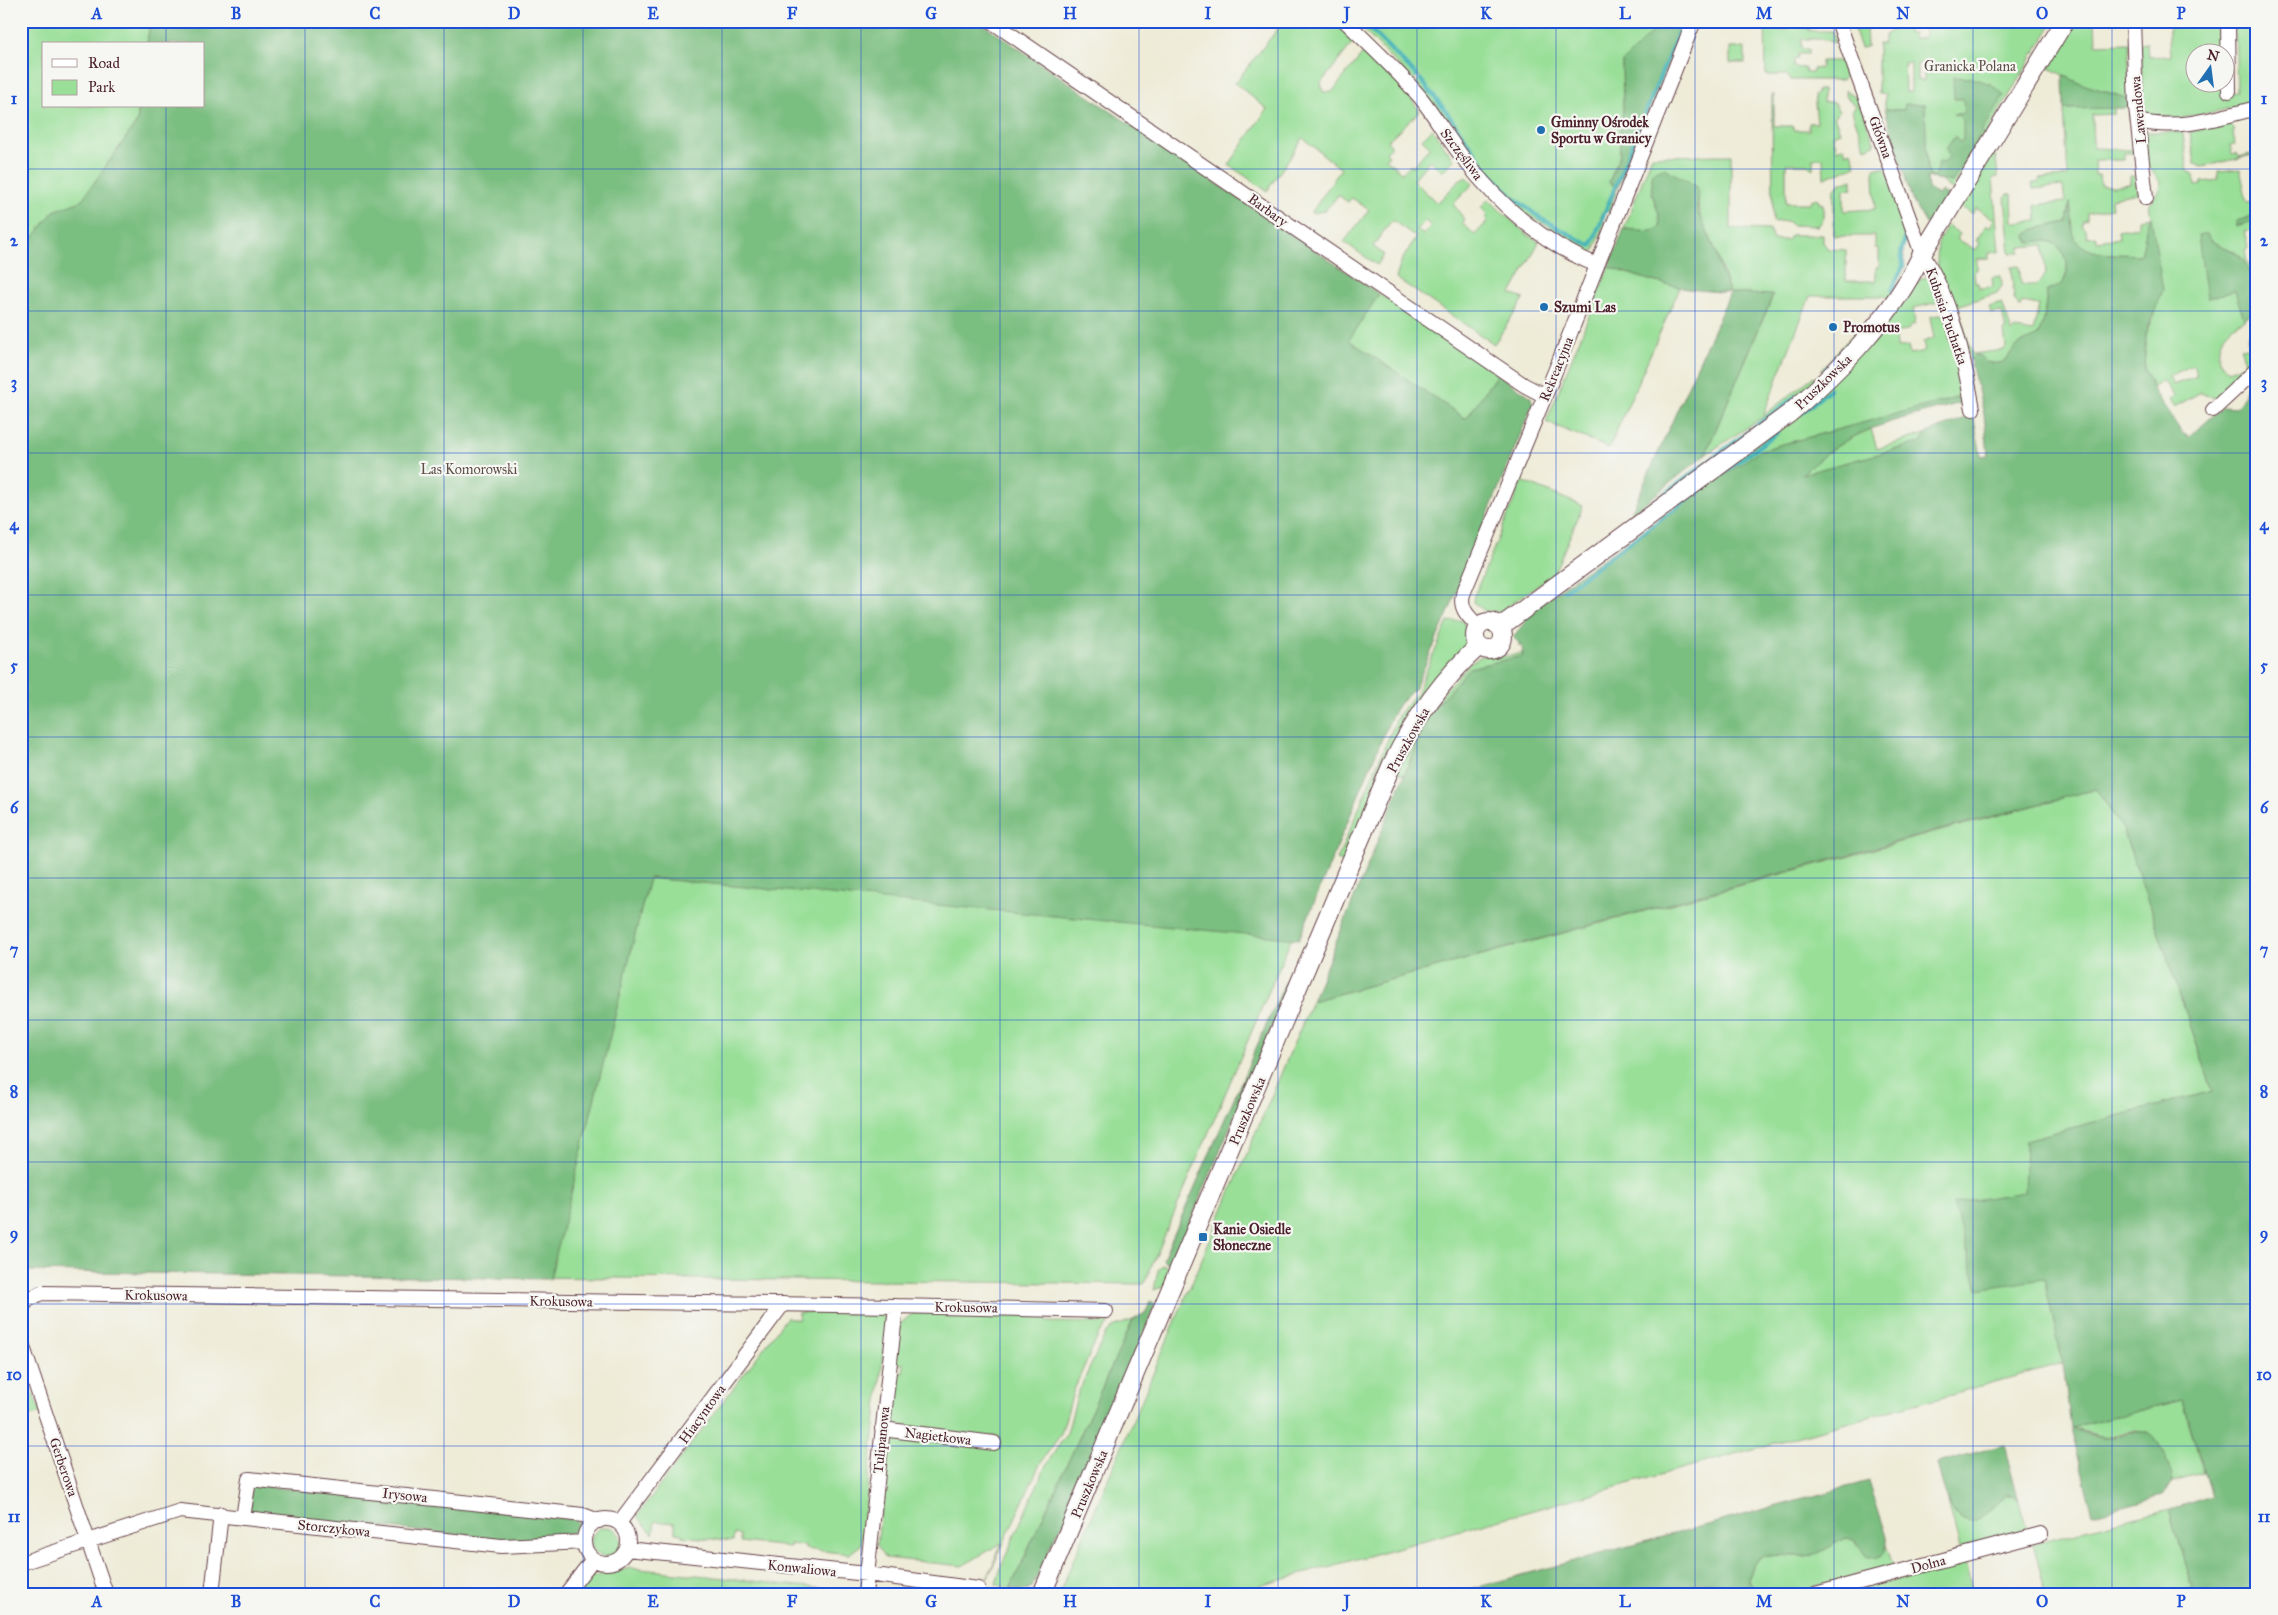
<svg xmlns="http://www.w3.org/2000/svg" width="2278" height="1615" font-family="'IM FELL Great Primer',serif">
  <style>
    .green { fill: #99df98; stroke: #727f62; fill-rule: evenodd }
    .forest { fill: #7abe80; stroke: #626e56 }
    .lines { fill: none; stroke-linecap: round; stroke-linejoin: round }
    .stream { stroke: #42b2ba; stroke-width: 4 }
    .minor-casing { stroke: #633e45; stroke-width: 16 }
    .tertiary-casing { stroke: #633e45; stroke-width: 20 }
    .minor { stroke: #fff; stroke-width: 14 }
    .tertiary { stroke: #fff; stroke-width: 18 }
    .grid { fill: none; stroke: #1d4ed8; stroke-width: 1; stroke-opacity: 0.55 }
    .poi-dot { fill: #1f6fb2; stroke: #f6f6f2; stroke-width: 2 }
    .labels { text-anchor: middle; stroke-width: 4.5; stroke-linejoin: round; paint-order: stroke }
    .park-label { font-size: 14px; fill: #5e4f46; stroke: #f6f6f2 }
    .street-label { font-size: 14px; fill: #4a1f2b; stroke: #f6f6f2 }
    .poi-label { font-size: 14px; font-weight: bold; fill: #4a1f2b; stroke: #f6f6f2; text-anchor: start }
    .neatline { fill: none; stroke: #1d4ed8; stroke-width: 2 }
    .grid-label { font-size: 16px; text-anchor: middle; font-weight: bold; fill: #1d4ed8 }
  </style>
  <rect width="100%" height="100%" fill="#f6f6f2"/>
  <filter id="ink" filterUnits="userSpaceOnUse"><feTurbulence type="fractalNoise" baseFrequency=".02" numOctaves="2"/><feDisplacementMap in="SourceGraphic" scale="10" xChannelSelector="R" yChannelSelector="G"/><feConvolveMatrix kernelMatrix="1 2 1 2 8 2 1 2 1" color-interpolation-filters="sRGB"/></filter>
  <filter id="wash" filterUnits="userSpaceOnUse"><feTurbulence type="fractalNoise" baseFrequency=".0096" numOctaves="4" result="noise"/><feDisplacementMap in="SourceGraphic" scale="20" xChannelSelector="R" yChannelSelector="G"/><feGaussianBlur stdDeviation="1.12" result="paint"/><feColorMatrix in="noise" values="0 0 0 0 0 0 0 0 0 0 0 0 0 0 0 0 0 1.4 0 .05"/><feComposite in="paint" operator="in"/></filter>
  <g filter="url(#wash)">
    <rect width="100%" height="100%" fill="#eeebd7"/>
    <!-- green -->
    <path class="green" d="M21,21h129l-3,23h-103v62h95l-2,16 -56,80 -27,9 -33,42z
      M1284,21h51l20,19 -34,43 2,9h9l33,-41 36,35 19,25 -33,30 5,5 -6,6 3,3 -3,4 16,14 8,-8 2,2 18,-20 -8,-8 10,-10 22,31 -12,12 -12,-12 -17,20 24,23 22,-22 7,-4 7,7 -20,20 12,16 -3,3 13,12 13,-14 -3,-3 3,-3 -7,-7 7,-9 38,35 13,8 -28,52 13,5 -30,45 -98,-66 5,-16 15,-25 -24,-17 -19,26 11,9 -7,10 -33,-23 25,-32 -17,-12 -4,4 -10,-7c-8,11 -12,18 -27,18l30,-44 -38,-31 -36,53 -38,-26 38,-56 -32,-26zM1425,221l6,5 -7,9 -7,-5z
      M1359,21h304l-41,41 1,48 -3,22v22l-11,28 9,5 -9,25 -5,-2 -4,9 5,3 -11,29 -9,1 1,-4 -62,-35 -17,-15 -33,-35 -58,-81 5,-5 -2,-2 -6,5 -54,-54z
      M1765,21h10l1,9h11v-3l22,1v3h23l3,12 -13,-4h-21v10h8v5h-11l-1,5h-3v8l11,1 1,4h7v-3l8,-1v-7h23l4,11 -6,8h-51l-4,-5h-21z
      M1851,21h13v3l2,1 1,22 -6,1z
      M1894,21h19v4h-5v8h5v5h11v-17h130l-20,33h-2l-2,7 -78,128 -7,-4 -3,-5 -15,-3 -2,-73 -20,1v5l-20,-1v-15h-7v-50h5l2,-9 7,-5zM1904,63h7v29h-6zM1917,64h7v17l-7,-1z
      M2077,21h18l1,23 33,-1v56l-50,-16 -30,-15z
      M2168,21h53v31h-25v30l26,1 1,11 14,-2 -2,-71h22v34h-6v18h6v30l-79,16 -35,-5 -2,-70 6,-1 1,14 22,-1z
      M1730,48h15v15h-15z
      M1817,90h6v12h11l5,10 -5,4 6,16 -7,3 4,15 7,-3 2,6 5,-2 5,15 -32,12 -1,-20h-10v12l-6,-6h-21v39h24l1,-3 7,-2 1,5 4,1v16l-5,6 -26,-1 -5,-4 -14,1 -1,-127h2v31h19v4h16v-7h8l-3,-29h3z
      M1845,90l13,8 17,46 -10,4 -13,-37 4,-6 -9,-7z
      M2114,108v6l-22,1 1,33 41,2v3h-10v7h-30l1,15h4l1,10 13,1 17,-2v-8h5l3,17 -27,5 1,10 -25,5v6l-4,1 -2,5 5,4 1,8 9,-1 1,5 22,-3 -1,-8 20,-3v-8l13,-2 -2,-14 11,-13 1,-7c-4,-7 -12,-13 -15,-19 -4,-9 -2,-23 1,-32h33l3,2 5,38 5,2 2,12 7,-1v-3l16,-2v-9l22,-2 7,33 10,-2v15l-12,3 -9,7 21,-5v10l-12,1 3,17 -3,1 2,14 5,5h5v16l-4,1c-10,-35 -14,-30 -43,-45l-2,58 27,-8 9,29c-21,10 -36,33 -16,52l18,-7 -6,-16 7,-1 8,19 -36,34 -18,-8 -27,15 -4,-7 4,-4 -11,-16 -11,8 -8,-19 2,-35 8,-17 -8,-89 -2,19 -5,8c-18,-2 -57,3 -65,-17 -4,-10 -3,-24 -4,-35l-3,19 -32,7 -9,7 4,6c5,0 11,-2 16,-1 19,2 28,29 15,43 -4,4 -10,5 -14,7l-3,29 -6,16c-6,4 -17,6 -22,11 -11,10 -7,20 -30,15l-6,-6 -5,-1 -5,4 -11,-37 2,-4 11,36 32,-4 2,-2 -2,-17 2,-1 -4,-18 -11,1 -2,-6 13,-4 10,29 3,-3 18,3 6,-27 -17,-3 -2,6 -6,-9 -3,-32 8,-1 2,18 15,2 10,-12 -3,-29 -23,2v5l-10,1 -5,-56 3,-3h4l1,27 3,2 21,-2 -1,-16 29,-3 -2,-16 -30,3 -1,-6h7v-4l29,-2 -4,-68zM2193,365l4,11 -24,9 -4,-9z
      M2229,122l6,9 -2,1 2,12 -5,1 2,9 5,-1 2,4 18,-5v2l-55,13 -7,-4 -5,-31z
      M1995,152l3,25 -5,1 6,74 -10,1v5l-12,1v11l-3,1 1,12h3l1,5 14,-1 -1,-10 9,-1 1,10 -5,7 -46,15 -14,-46 1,-19 9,-18 13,9 -3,5 19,11 4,-7 -4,-2 10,-16 4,2 4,-8 -18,-11 -4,6 -12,-8z
      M1731,155v74l38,1 4,10h14l4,-5h32v7l5,7 18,1v31h30v-14h3v-19h-4v-12h-41v-45l5,-7 13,-5v9l-8,2v21l31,-2 -1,-41h13l19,51 -4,3 6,12 -5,17 2,16 -16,32 -5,-3h-74l-47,120 51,-40 2,7 -49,40 -4,-6 -58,38 68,-159 -43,-3c-6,-14 -9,-27 -14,-41 -8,-24 -19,-30 -18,-58h-46l7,20 1,13 -7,4 -29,-2 28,-73z
      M1609,267l43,14 28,6 -71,161 -63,-26z
      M1929,277l10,25 -26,6 2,16 -6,2 1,3 -14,4 1,15 11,-2 2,8 15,-3 -2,-9 11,-4 -4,-21 13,-3 15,46 6,36 -203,54 -77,55 -3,-5 97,-72 134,-143 3,1 6,-8z
      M1379,294l118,80 -31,45 -118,-79z
      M1863,323l3,6 -39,44 -6,-3z
      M1871,429l6,20 50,-16 -7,10 -120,32 24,-20 24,-16z
      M1522,481l61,25 -29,67 -54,39 -15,-1 -12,-9 1,-6z
      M1461,620l8,11 -1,14 -123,218 -8,-3 62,-147 17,-19 32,-72z
      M1522,653l1,3 -54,12 -39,45 -26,62 -7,-3 33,-59 21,-30 20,-21 11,-6h28z
      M2096,789l27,40 90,262 -187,49 18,139 19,84 -807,224 1,7h-198l253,-593z
      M649,878l643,59 -148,347 -1060,-12 497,-120z
      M1162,1265l12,5 -7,15 -13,5 4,-20z
      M799,1312l82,2 6,9 -26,222 -12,9 -44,-5v-3l-15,-2v3l-50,-5v-7l-6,-1 -1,7 -51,-5v-2l-7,-1v-10l-20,-2 -2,13 -16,-18 150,-199 2,2h10z
      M913,1313l126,1 9,8 61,1 -11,13 -24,53 -13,45 -20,28 -55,119 16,-38 -40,23 -76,-8 -9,-13 11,-100 11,-9 99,12 2,-11 -8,-1 -2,2 -91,-11 -9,-10 6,-45 7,1 1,-9h-8l4,-40z
      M1133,1320l-123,269 -14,-5 6,-20 44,-99 21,-32 11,-40 27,-58 10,-9z
      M21,1366l20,47 -20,6z
      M2182,1400l22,73 -31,8 -12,-32 -13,-17 -12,-2 -31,7 -34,-9z
      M2006,1496h8l5,6 8,28 -67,18 -13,-50 8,16 46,-14z
      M2170,1509l23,80 -16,5h-131l-13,-51z
      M591 1542a15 15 0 1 1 30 0a15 15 0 1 1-30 0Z
      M1847,1538l7,2 3,6 29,4 1,-5 7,20 -104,29h-33l-9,-13c5,-38 38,-21 64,-26 12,-3 23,-13 35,-17z
      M1965,1561l8,33h-130z
      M631,1568l215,23 3,3h-270l12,-17z
      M1703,1582l9,1 2,8 -3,3h-68z"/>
    <!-- forest -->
    <path class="forest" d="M150,21h828l401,273 -30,46 117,79 31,-45 33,22 3,7 -87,215 -31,70 -16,16 -8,13 -92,222 -650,-61 -99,401 -529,-8v-1018l33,-42 27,-10 56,-79 2,-16h65v-62h-57z
      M1663,21h22l-67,166 -9,-4 11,-29v-22l3,-22 -1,-48z
      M2063,75l16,8 50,16v9l-65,1z
      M1953,77l19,1 19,6 13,11 -52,87 -25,-5 1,12 11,6 2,-4 7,5 -17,27 -5,1 -14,-24 -27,-91 19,1 1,-6h20l2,65 3,7 4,1 5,-15 5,1 5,-7 -3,-7 9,-13 4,6 4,-2v-19l-4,-5 -5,-2 10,-1 -1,-14h-9z
      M1664,168l31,17 4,9 -2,16 19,41 5,21 9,21 43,2 -68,160 -75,60 100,-222 -42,-4 -36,-8 -43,-14 15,-38 29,2 7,-4 -1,-13 -7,-20v-22z
      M2070,202l4,36c16,20 41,15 65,17l3,-3 6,-31 3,-4 12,73 -17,44 -2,35 8,19 30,45 7,4 34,-30 13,1 7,-10 3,-13 11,-12v1221h-80l16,-5 -23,-80 42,-13 -30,-96 -110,28c8,4 23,8 33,9 28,0 41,-21 58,15 4,10 9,19 10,29l-11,15 -69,18 -22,-86 -8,-65 -19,-84 -66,10 -25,-86 71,-11 2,-52 187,-49 -90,-262 -27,-40 -178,47 -606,165 118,-288 39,-45 54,-12 -1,-10h-3v-3l-6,-6 12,-15 -2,-3 42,-34 196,-135 202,-54 1,6c-38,11 -79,18 -113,36 -18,9 -34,23 -49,36l118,-31 7,-10 46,-18 8,41 7,-1 -4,-41 -14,-55 5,-4 5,1 6,6c23,5 19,-5 30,-15 4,-5 15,-7 22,-11l6,-16 3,-29c4,-2 10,-3 14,-7 13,-14 4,-41 -15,-43 -5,-1 -11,1 -16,1l-4,-7 9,-6 32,-7z
      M2257,215v5l-21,6v-5z
      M2207,234l3,6c28,15 33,10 43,45l4,-1v25l-13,10 -9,-28 -28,7 -9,-62z
      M2257,319v46l-2,1c-7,-17 -13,-32 2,-47z
      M1302,955l-129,308 -4,1 -5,-3 -1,-2 127,-288z
      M1151,1302l4,3 -85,209 -13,19 -25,54 -9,4 -13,-2 123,-269 12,-7z
      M2004,1445l15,57 -5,-6h-8l-5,4 -8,9 -16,12c-27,8 -35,-40 -40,-58z
      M1869,1481l18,56c1,15 -4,21 -19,21l-14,-18 -7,-2c-12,4 -23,14 -35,17 -25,5 -60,-12 -64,26l9,13h-46l3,-3 -2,-8 -9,-1 -60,12h-191z
      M252,1485l324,34 3,5 -6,8 -18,6 -49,2 -253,-26 -3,-3z"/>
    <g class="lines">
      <!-- stream -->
      <path class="stream" d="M1365,21l-1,2 53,53
        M1420,79l25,31 42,59 26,28 27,21 51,28 91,-223
        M1892,289l11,-23 -2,-13 5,-20 -5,-12
        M1826,368l38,-41
        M1802,413l28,-24
        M1603,540l193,-144
        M1564,591l213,-158"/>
    </g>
  </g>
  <g filter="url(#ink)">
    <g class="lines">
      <!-- minor casing -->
      <g class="minor-casing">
        <path id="minor" d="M991,21l533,364 21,11
          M1345,21c26,25 52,49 75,76 16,20 28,42 44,62 33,44 81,86 133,106
          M1838,21l84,233c29,43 42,105 51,155
          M2133,21l3,86 10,91
          M2228,21l1,70
          M2138,121c40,10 79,-3 119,-13
          M2213,410l44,-41
          M1479,627c-10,-10 -20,-18 -16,-33l93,-225 138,-348
          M21,1308l7,-8 13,-7 855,13 210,5
          M21,1341l85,253
          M882,1429l112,14
          M243,1518l6,-39 334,36 16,6
          M584 1541a22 22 0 1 1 44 0a22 22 0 1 1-44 0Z
          M619,1523l164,-219
          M627,1549l240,25 111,15
          M21,1563l159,-52 321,35 83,-4
          M212,1594l9,-80
          M566,1594l27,-35
          M865,1594l31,-288
          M1815,1594l226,-60"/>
      </g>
      <!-- tertiary casing -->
      <g class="tertiary-casing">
        <path id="tertiary" d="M1475 636a14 14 0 1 1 28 0a14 14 0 1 1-28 0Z
          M1500,627l290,-214c52,-45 102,-96 132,-159l143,-233
          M1042,1594l350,-830c22,-44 50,-85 87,-118"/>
      </g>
      <!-- minor -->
      <use href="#minor" class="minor"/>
      <!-- tertiary -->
      <use href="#tertiary" class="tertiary"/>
    </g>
  </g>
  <!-- grid -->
  <path class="grid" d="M166,21v23M305,21v1573M444,21v1573M583,21v1573M722,21v1573M861,21v1573M1000,21v1573M1139,21v1573M1278,21v1573M1417,21v1573M1556,21v1573M1695,21v1573M1834,21v1573M1973,21v1573M2112,21v1573M166,106v1488M21,169h2236M21,311h2236M21,453h2236M21,595h2236M21,737h2236M21,878h2236M21,1020h2236M21,1162h2236M21,1304h2236M21,1446h2236"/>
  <!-- markers -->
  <g class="poi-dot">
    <circle cx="1541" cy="130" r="5"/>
    <circle cx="1544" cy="307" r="5"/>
    <circle cx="1833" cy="327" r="5"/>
    <rect x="1198" y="1232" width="10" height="10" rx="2.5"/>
  </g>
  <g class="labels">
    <!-- park labels -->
    <g class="park-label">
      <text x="1970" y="71">Granicka Polana</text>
      <text x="469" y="474">Las Komorowski</text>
    </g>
    <!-- street labels -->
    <g class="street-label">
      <text transform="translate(2138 110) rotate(-95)" y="5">Lawendowa</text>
      <text transform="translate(1881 137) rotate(70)" y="5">Główna</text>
      <text transform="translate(1462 154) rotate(53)" y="5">Szczęśliwa</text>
      <text transform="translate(1268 210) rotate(36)" y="5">Barbary</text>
      <text transform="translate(1947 316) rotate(71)" y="5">Kubusia Puchatka</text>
      <text transform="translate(1556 369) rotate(-68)" y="5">Rekreacyjna</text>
      <text transform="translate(1823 382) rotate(-44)" y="5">Pruszkowska</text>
      <text transform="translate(1408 740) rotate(-61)" y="5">Pruszkowska</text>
      <text transform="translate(1247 1111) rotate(-67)" y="5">Pruszkowska</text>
      <text transform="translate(156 1295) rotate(1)" y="5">Krokusowa</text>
      <text transform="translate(561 1301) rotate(1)" y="5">Krokusowa</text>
      <text transform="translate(966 1307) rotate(1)" y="5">Krokusowa</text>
      <text transform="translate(702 1414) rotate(-54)" y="5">Hiacyntowa</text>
      <text transform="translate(938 1436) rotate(7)" y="5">Nagietkowa</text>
      <text transform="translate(881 1440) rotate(-84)" y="5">Tulipanowa</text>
      <text transform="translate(64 1467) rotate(71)" y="5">Gerberowa</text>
      <text transform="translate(1089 1484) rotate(-67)" y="5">Pruszkowska</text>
      <text transform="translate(405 1495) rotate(6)" y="5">Irysowa</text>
      <text transform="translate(334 1528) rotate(6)" y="5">Storczykowa</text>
      <text transform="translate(1928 1564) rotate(-15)" y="5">Dolna</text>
      <text transform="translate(802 1568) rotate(6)" y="5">Konwaliowa</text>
    </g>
    <!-- poi labels -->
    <g class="poi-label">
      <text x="1551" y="127">Gminny Ośrodek<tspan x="1551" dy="16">Sportu w Granicy</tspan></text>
      <text x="1554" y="312">Szumi Las</text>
      <text x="1843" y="332">Promotus</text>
      <text x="1213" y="1234">Kanie Osiedle<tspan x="1213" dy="16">Słoneczne</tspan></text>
    </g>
  </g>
  <!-- margin -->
  <rect width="2278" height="1615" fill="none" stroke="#f6f6f2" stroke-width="55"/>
  <!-- legend -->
  <rect x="42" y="42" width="162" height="65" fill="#f6f6f2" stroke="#b1a0a2"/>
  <rect x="52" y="59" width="25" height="8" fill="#ffffff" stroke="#b1a0a2"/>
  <text x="88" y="68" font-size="15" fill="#4a1f2b">Road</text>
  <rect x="52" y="80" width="25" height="15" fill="#99df98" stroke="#b1a0a2"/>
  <text x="88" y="92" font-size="15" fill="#4a1f2b">Park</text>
  <!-- north arrow -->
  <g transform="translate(2210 68) rotate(14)"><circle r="24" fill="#f6f6f2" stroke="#b1a0a2"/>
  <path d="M0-4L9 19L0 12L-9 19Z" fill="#1f6fb2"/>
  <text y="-8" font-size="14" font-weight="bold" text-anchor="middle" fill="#4a1f2b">N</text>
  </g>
  <rect x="28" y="28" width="2222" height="1560" class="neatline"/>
  <g class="grid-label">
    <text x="97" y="19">A</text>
    <text x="236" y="19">B</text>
    <text x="375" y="19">C</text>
    <text x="514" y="19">D</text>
    <text x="653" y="19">E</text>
    <text x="792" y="19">F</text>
    <text x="931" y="19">G</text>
    <text x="1070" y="19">H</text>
    <text x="1208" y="19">I</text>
    <text x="1347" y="19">J</text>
    <text x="1486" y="19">K</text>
    <text x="1625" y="19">L</text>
    <text x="1764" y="19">M</text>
    <text x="1903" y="19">N</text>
    <text x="2042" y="19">O</text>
    <text x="2181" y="19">P</text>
    <text x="14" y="104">1</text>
    <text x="2264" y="104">1</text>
    <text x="14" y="246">2</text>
    <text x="2264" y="246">2</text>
    <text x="14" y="388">3</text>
    <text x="2264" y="388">3</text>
    <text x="14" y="530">4</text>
    <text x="2264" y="530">4</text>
    <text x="14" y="671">5</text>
    <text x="2264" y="671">5</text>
    <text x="14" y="813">6</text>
    <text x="2264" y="813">6</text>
    <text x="14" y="955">7</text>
    <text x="2264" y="955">7</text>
    <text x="14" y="1097">8</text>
    <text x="2264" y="1097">8</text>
    <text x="14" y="1239">9</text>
    <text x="2264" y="1239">9</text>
    <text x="14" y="1380">10</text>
    <text x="2264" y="1380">10</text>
    <text x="14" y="1522">11</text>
    <text x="2264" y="1522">11</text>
    <text x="97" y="1607">A</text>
    <text x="236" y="1607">B</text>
    <text x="375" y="1607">C</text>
    <text x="514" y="1607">D</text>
    <text x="653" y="1607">E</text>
    <text x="792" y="1607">F</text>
    <text x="931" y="1607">G</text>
    <text x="1070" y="1607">H</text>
    <text x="1208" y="1607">I</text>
    <text x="1347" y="1607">J</text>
    <text x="1486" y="1607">K</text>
    <text x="1625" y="1607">L</text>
    <text x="1764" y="1607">M</text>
    <text x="1903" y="1607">N</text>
    <text x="2042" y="1607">O</text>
    <text x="2181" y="1607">P</text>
  </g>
</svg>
